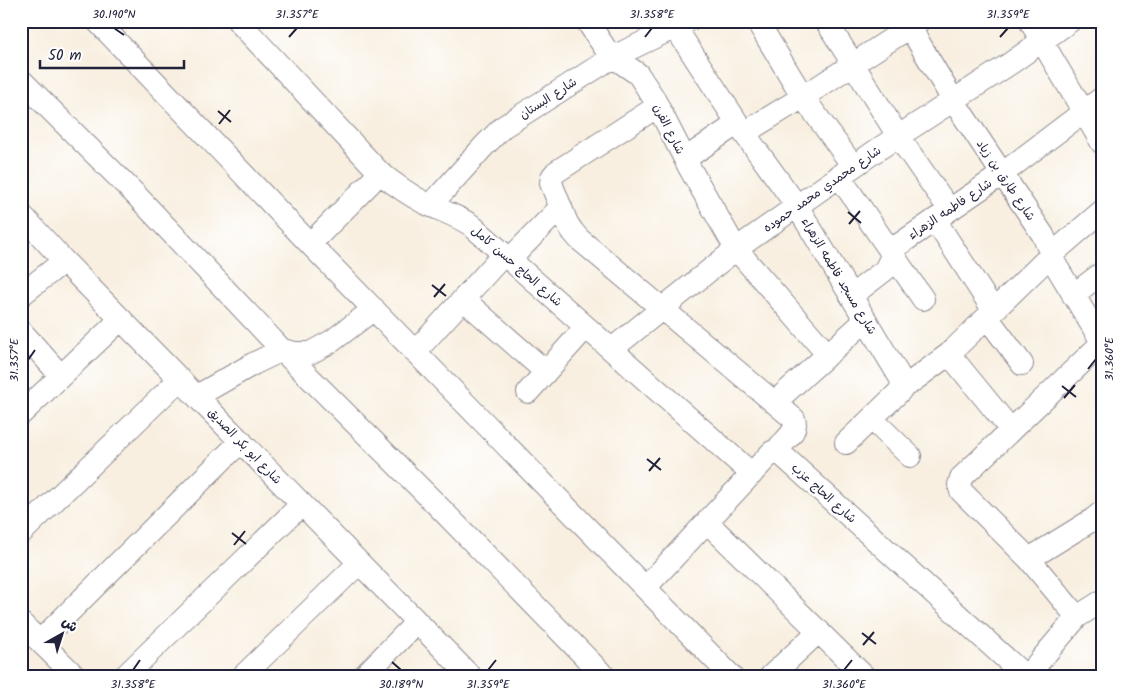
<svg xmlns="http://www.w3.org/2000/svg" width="1123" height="697" font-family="Kalam,'Playpen Sans Arabic',sans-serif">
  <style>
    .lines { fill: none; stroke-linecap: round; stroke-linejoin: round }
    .street-casing { stroke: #8d888e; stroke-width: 24 }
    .street { stroke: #fff; stroke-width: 22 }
    .ticks { fill: none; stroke: #22223b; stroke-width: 2 }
    .labels { text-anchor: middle; stroke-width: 5; stroke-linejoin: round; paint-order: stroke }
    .street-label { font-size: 12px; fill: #22223b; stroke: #fff }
    .neatline { fill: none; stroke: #22223b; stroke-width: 2 }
    .ticks-label { font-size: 12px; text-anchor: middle; fill: #22223b }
  </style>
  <rect width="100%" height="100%" fill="#fff"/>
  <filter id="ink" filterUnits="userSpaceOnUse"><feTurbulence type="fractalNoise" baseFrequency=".02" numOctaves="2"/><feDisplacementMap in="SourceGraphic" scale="10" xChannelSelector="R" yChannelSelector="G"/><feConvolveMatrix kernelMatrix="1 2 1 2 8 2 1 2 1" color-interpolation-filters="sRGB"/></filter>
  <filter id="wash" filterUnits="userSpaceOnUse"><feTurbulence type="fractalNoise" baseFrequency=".0096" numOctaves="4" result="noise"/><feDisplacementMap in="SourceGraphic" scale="20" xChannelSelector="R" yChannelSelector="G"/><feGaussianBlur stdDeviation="1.12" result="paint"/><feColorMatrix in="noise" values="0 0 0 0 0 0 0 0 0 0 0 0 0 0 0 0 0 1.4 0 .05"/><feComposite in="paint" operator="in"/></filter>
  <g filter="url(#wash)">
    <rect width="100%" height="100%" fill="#f8efe0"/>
  </g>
  <g filter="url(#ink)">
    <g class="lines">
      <!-- street casing -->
      <g class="street-casing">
        <path id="street" d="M97,21l213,223 421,432
          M238,21l142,152c14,11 28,21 43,29 16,8 33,13 48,23l281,249
          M587,21l22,33 29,20 15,23 36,70 47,82 92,106
          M757,21l46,76 50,69
          M826,21l72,115 51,73
          M906,21l47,79 90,135 12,29 47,78
          M1030,21l72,122
          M675,27l69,106 53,73 104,173 1,4 -2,8 -54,52
          M21,80l115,115 146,155 152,152 170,174
          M658,106l-102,66 -4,5 -1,6 16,40 6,9 6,7 215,180c4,11 -6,19 -14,27l1,8 244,222
          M744,133l59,-36 116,-76
          M685,159l53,-36
          M839,176l84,123
          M431,205l53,-59 19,-19 110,-70 75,-36
          M21,214l43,47 406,415
          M935,220l59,91
          M310,244l70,-71
          M510,259l51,-52
          M21,295l43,-34
          M1073,295l29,-22
          M851,296l34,-26 12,-24 105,-72 100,-76
          M463,299l83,73
          M987,317l35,47
          M21,331l40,45
          M612,349l124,-100 61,-43 80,-56 134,-87 59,-42
          M416,351l88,-97
          M949,354l62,76
          M902,387l8,-4 39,-29 102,-99 51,-44
          M528,392l58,-65
          M197,396l56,-32 29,-14 13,3h15l22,-12 42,-32
          M775,402l91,-82
          M21,414l100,-95
          M872,419l38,37
          M707,522l157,154
          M21,533l159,-154
          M1029,559l63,-39 10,-8
          M645,588l127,-136 8,-2
          M1077,617l-48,-58 -68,-68 -2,-6 2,-7 141,-135
          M21,623l54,53
          M40,641l201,-200
          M125,676l177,-172
          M243,676l116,-113
          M364,676l53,-54
          M771,676l48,-45
          M1027,676l50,-59 25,-16"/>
      </g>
      <!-- street -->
      <use href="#street" class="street"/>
    </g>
  </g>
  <!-- ticks -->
  <path class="ticks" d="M114,28l10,7M289,37l8,-9M645,37l7,-9M1000,37l8,-9M218,111l13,11M219,124l11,-14M848,212l13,11M849,224l11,-13M432,285l14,11M434,297l11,-13M28,360l7,-10M1088,369l8,-10M1062,386l14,11M1064,398l11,-13M647,459l14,11M649,471l11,-13M232,533l14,11M234,545l11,-14M862,633l14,11M863,645l11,-13M392,662l9,8M133,670l7,-10M488,670l8,-10M844,670l8,-10"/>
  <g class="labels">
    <!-- street labels -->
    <g class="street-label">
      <text transform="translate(548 98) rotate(-33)" y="4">شارع البستان</text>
      <text transform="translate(669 129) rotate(63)" y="4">شارع الفرن</text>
      <text transform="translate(1006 180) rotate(56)" y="4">شارع طارق بن زياد</text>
      <text transform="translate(822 189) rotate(-35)" y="4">شارع محمدي محمد حموده</text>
      <text transform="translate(950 209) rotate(-34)" y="4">شارع فاطمه الزهراء</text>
      <text transform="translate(517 266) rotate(41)" y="4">شارع الحاج حسن كامل</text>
      <text transform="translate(839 276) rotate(59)" y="4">شارع مسجد فاطمه الزهراء</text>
      <text transform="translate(245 446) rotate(46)" y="4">شارع ابو بكر الصديق</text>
      <text transform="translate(824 493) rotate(42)" y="4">شارع الحاج عزب</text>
    </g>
  </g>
  <!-- margin -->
  <rect width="1123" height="697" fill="none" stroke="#fff" stroke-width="55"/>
  <!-- north arrow -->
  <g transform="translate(62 634) rotate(39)" stroke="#ffffff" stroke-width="4" paint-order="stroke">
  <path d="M0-4L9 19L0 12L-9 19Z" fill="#22223b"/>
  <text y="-8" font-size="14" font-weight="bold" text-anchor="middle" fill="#22223b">ش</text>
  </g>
  <!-- scale -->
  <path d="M40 60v8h144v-8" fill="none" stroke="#22223b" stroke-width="2.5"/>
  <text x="48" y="60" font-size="15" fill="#22223b" stroke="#ffffff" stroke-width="4" paint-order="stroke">50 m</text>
  <rect x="28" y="28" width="1068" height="642" class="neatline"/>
  <g class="ticks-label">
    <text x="114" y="18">30.190°N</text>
    <text x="297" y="18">31.357°E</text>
    <text x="652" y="18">31.358°E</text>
    <text x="1008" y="18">31.359°E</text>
    <text transform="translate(1109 359) rotate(-90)" y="4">31.360°E</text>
    <text transform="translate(14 360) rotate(-90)" y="4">31.357°E</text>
    <text x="133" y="688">31.358°E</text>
    <text x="401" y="688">30.189°N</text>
    <text x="488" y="688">31.359°E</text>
    <text x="844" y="688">31.360°E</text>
  </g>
</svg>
